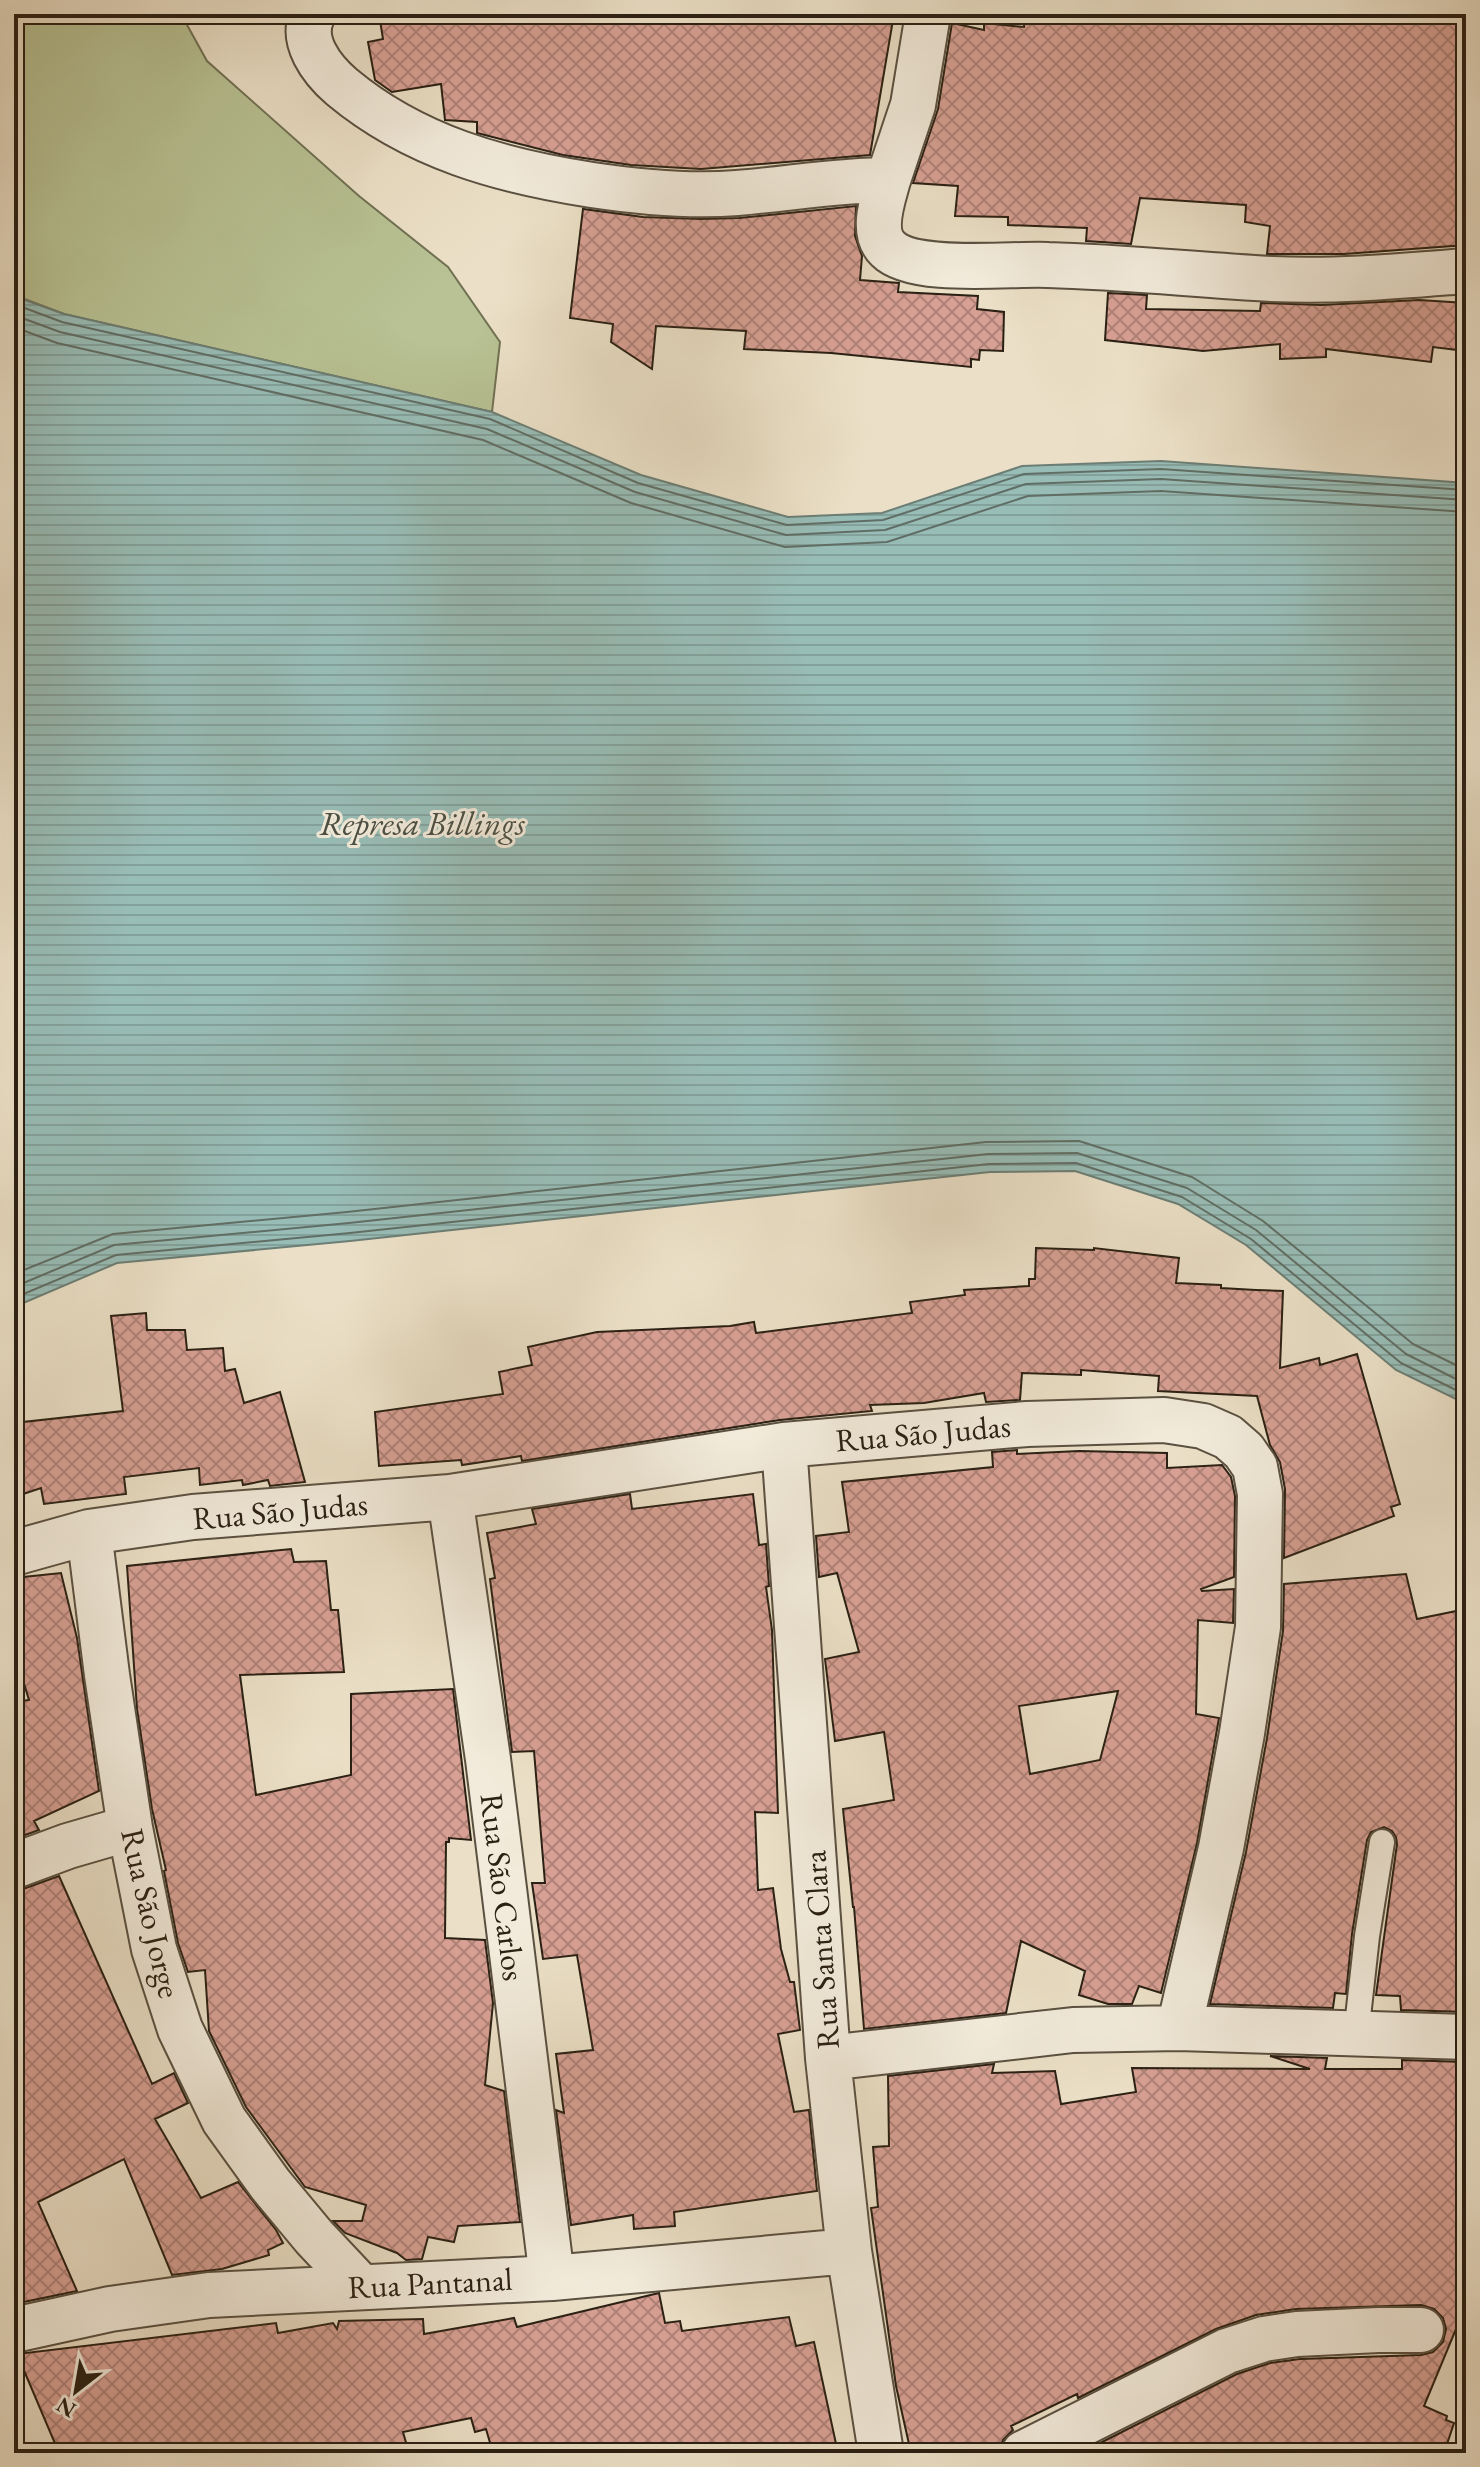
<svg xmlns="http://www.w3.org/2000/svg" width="1480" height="2467" font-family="'EB Garamond',serif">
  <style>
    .green { fill: #b8c294; stroke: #717154; stroke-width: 2 }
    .water { fill: url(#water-rules); stroke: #6c7e75; stroke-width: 2 }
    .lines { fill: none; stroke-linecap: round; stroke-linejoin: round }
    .shore { stroke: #616e65; stroke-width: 2 }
    .building { fill: url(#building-cross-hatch); stroke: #2a2013; stroke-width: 2; fill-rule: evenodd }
    .service-casing { stroke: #5a5040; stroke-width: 28 }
    .minor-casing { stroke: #5a5040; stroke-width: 48 }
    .service { stroke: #f2ebdb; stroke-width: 24 }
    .minor { stroke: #f2ebdb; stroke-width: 44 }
    .labels { text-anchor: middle; stroke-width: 6; stroke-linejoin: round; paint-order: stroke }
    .street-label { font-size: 32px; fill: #2a2013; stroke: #f2ebdb }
    .water-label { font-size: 34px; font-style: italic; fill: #4b4f44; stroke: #f2ebdb }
  </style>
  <defs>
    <pattern id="water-rules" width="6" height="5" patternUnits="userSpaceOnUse" patternTransform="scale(2)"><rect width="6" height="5" fill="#98bdb7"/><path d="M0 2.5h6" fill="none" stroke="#83a29c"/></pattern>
    <pattern id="building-cross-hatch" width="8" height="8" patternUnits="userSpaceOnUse" patternTransform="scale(2)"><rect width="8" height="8" fill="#d8a094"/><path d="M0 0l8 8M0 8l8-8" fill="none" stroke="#af8278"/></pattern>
  </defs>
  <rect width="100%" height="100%" fill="#ebe0c7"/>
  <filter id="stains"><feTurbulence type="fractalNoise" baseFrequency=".0025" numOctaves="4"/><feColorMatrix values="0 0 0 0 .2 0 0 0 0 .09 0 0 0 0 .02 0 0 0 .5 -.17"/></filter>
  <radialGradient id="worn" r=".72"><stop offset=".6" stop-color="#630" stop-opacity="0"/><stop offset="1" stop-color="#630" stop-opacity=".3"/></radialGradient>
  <!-- green -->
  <path class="green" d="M14,14h167l26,47 152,135 89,71 52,75 -8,70 -428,-98 -50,-19z"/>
  <!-- water -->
  <path class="water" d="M14,296l50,18 428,98 149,63 147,42 94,-4 140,-47 139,-5 305,22v921l-70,-34 -150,-125 -68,-41 -103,-33 -85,1 -640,69 -233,22 -103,44z"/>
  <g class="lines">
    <!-- shore -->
    <path class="shore" d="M14,304l48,18 428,97 148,64 149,42 96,-5 141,-46 137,-5 305,21
      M14,315l46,17 427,97 148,63 151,43 99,-5 141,-46 135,-5 305,21
      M14,327l43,16 426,97 148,63 154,44 102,-5 141,-46 133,-5 305,21
      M14,1274l99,-40 234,-22 639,-70 93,-1 113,36 71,44 150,123 53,26
      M14,1287l100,-42 235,-22 639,-69 89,-1 110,35 69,42 150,124 60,30
      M14,1298l102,-43 234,-22 639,-69 87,-1 106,34 69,42 150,124 65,32"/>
  </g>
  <!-- building -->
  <path class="building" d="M379,14h515l-24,141 -169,14 -70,-4 -68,-10 -86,-22v-11l-32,-2 -4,-36 -49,8 -17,-12 -7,-38 15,-3z
    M1025,14h441v231l-122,9h-77l3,-28 -25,-4 1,-17 -106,-7 -9,46 -45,-3 1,-13 -79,-3v-8l-53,-1 3,-30 -45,-3 25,-74 14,-86 32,7v-7l40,4z
    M856,206l-1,30 7,20 -2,24 39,3 -1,9 80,4 -1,13 27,3 -1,39 -23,-1 -1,10 -8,-1v8l-140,-14 -87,-4 2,-18 -90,-5 -4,43 -41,-27 2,-18 -43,-6 13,-109 60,8 58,2 38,-1z
    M1108,293l39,2 -1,14 114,2 1,-8 60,2 98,-5 47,3v48l-33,-4 -2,15 -105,-13v8l-46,2v-15l-77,7 -98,-11z
    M1036,1248l58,2v-2l85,10 -3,25 45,2v3l35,2 27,1 -3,77 39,-10 1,7 37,-11 43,150 -9,3 3,9 -110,42 1,-69 -5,-27 -10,-17 -13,-49 -99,-5 1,-15 -78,-6v5l-59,-2 -2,27 -34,2 -2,-9 -60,10 -54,2 2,6 -92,9 -258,41 -1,-5 -59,9 -1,-5 -82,6 -4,-54 128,-18 -4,-22 33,-7 -4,-18 69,-15 133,-6 24,-4 2,11 156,-20 -2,-11 55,-7 -1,-5 65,-4v-7h6z
    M146,1313l1,17h38l2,20 36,-2 2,23 10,-2 9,34 36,-11 25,90 -35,4 -2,-6 -25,5 -1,-5 -42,5 -1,-17 -75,9 2,17 -82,10 -3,-16 -27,9v-74l109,-12 -12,-95z
    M1017,1450v4l62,-3 88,2v15l55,-3 9,12 4,19 -1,81 -33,12 1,2 32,-2 -1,34 -35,-3 -2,94 23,4 -22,125 -36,150 -22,-7 -7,18h-24l-29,-9 6,-24 -64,-30 -15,72 -142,16 -10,-122h-1l-10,-98 51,-9 -10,-68 -49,9 -10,-82 34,-7 -22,-79 -18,4 -3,-41 33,-4 -7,-50 151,-15 -1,-15zM1118,1691l-18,69 -70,14 -11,-68z
    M630,1494l2,15 121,-15 6,51 7,-1 3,42 -3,1 6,43 6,183 -23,-1 3,78 15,-2 8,61 9,33h4l6,48 -22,4 16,78 15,-2 8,81 -143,21 1,14 -41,3 -1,-14 -62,10 -15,-115 8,3 -8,-59 37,-4 -16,-95 -34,4 -11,-76h13l-11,-132 -22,1 -22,-173 5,-1 -8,-45 49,-9 -4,-15z
    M291,1549l3,13 32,-1 5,49h7l6,62 -104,3 16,120 95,-20v-81l102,-5 18,151 -22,-2v4h-3l-1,96 40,2 8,63 -8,82 19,6 16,131 -62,4 -4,16 -26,-5 -6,22 -16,1 -9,-7 -52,-20 -12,-12h29l4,-16 -61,-18 -59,-80 -37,-76 -4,-61 -17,2 -10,-29 -14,-72 2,-1 -14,-61 -15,-100 -10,-143z
    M61,1573l16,65 22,153 -65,30 5,9 -25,9v-137l15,-2 -15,-49v-73z
    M1406,1574l11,45 49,-10v403l-65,-2 -1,-14 -24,-1 21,-151 -1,-7 -4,-6 -8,-4 -13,5 -4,8 -15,94 -6,60 -11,-1 -2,15 -123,-4 36,-152 21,-114 16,-107 1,-47z
    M59,1876l93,208 22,-11 14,30 -33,16 46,79 37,-16 38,48 7,13 -15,7 1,5 -47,14 -50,6 -48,-116 -86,43 39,89 -63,13v-414l9,-1z
    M1270,2056l57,2 -2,11h77v-9l64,2v243l-42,101 23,10 -1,4 8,3 -10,30h-340l-4,-10 137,-69 33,-11 30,-4 121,-4 12,-3 10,-10 3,-13 -3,-11 -9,-9 -13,-4 -125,4 -40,6 -40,14 -138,69 -1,-4 -66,32 2,4 -10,10 -4,13h-88l-15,-67 -25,-178 7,-1 -5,-60 16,-1 -1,-70 106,-12 -2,9 63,-2 6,33 75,-12 -4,-24 178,1z
    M659,2293l6,30 15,-2 2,10 107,-14 7,29 18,-4 24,111h-345l-7,-24 -11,3 -4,-14 -68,14 6,21h-350l-42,-99 259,-31 2,10 55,-10 4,6 2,-8 84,-2 1,15 90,-16 3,9z"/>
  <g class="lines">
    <!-- service casing -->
    <g class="service-casing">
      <path id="service" d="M1356,2035l11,-99 15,-94"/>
    </g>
    <!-- minor casing -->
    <g class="minor-casing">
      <path id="minor" d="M313,14c-14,26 9,56 29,73 72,60 159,84 250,98 47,7 97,12 145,8 51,-4 100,-13 151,-13l25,-75 15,-91
        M888,180c-5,19 -18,52 0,69 26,26 124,14 160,16 75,2 150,10 224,14 65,3 130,-3 194,-8
        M784,1445l44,613 21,193 32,202
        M450,1497l38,262 64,519
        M89,1532l18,143 23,153 24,121 26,80 44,91 46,64 44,53 46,49
        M14,1553l75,-21 104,-15 257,-20 334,-52 243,-21 137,-4 39,6 25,11 16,14 11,16 5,27 -2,133 -16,106 -21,115 -42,180
        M14,1866l54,-20 62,-18
        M828,2058l245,-28 106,-2 287,9
        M14,2330l96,-21 99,-14 343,-17 297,-27
        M1024,2453l203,-102 37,-12 33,-5 81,-4h43"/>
    </g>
    <!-- service -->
    <use href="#service" class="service"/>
    <!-- minor -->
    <use href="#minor" class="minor"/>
  </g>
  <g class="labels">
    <!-- street labels -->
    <g class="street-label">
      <text transform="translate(923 1433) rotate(-5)" y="11">Rua São Judas</text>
      <text transform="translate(280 1511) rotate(-5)" y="11">Rua São Judas</text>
      <text transform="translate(503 1887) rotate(83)" y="11">Rua São Carlos</text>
      <text transform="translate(151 1913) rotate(77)" y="11">Rua São Jorge</text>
      <text transform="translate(821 1950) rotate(-94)" y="11">Rua Santa Clara</text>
      <text transform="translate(430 2283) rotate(-3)" y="11">Rua Pantanal</text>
    </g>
    <!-- water labels -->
    <g class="water-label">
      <text x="422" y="835">Represa Billings</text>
    </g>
  </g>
  <!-- margin -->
  <rect width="1480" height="2467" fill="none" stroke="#ebe0c7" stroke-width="48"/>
  <rect x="16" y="16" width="1448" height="2435" fill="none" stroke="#2a2013" stroke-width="4"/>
  <rect x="24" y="24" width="1432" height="2419" fill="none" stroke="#2a2013" stroke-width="2"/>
  <!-- north arrow -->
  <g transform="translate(76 2391) rotate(211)" stroke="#f2ebdb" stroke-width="6" paint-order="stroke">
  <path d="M0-6L14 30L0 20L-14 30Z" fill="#2a2013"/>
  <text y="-12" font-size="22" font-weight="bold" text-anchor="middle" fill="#2a2013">N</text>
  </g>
  <rect width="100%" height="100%" filter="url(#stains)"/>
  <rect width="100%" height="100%" fill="url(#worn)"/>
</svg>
